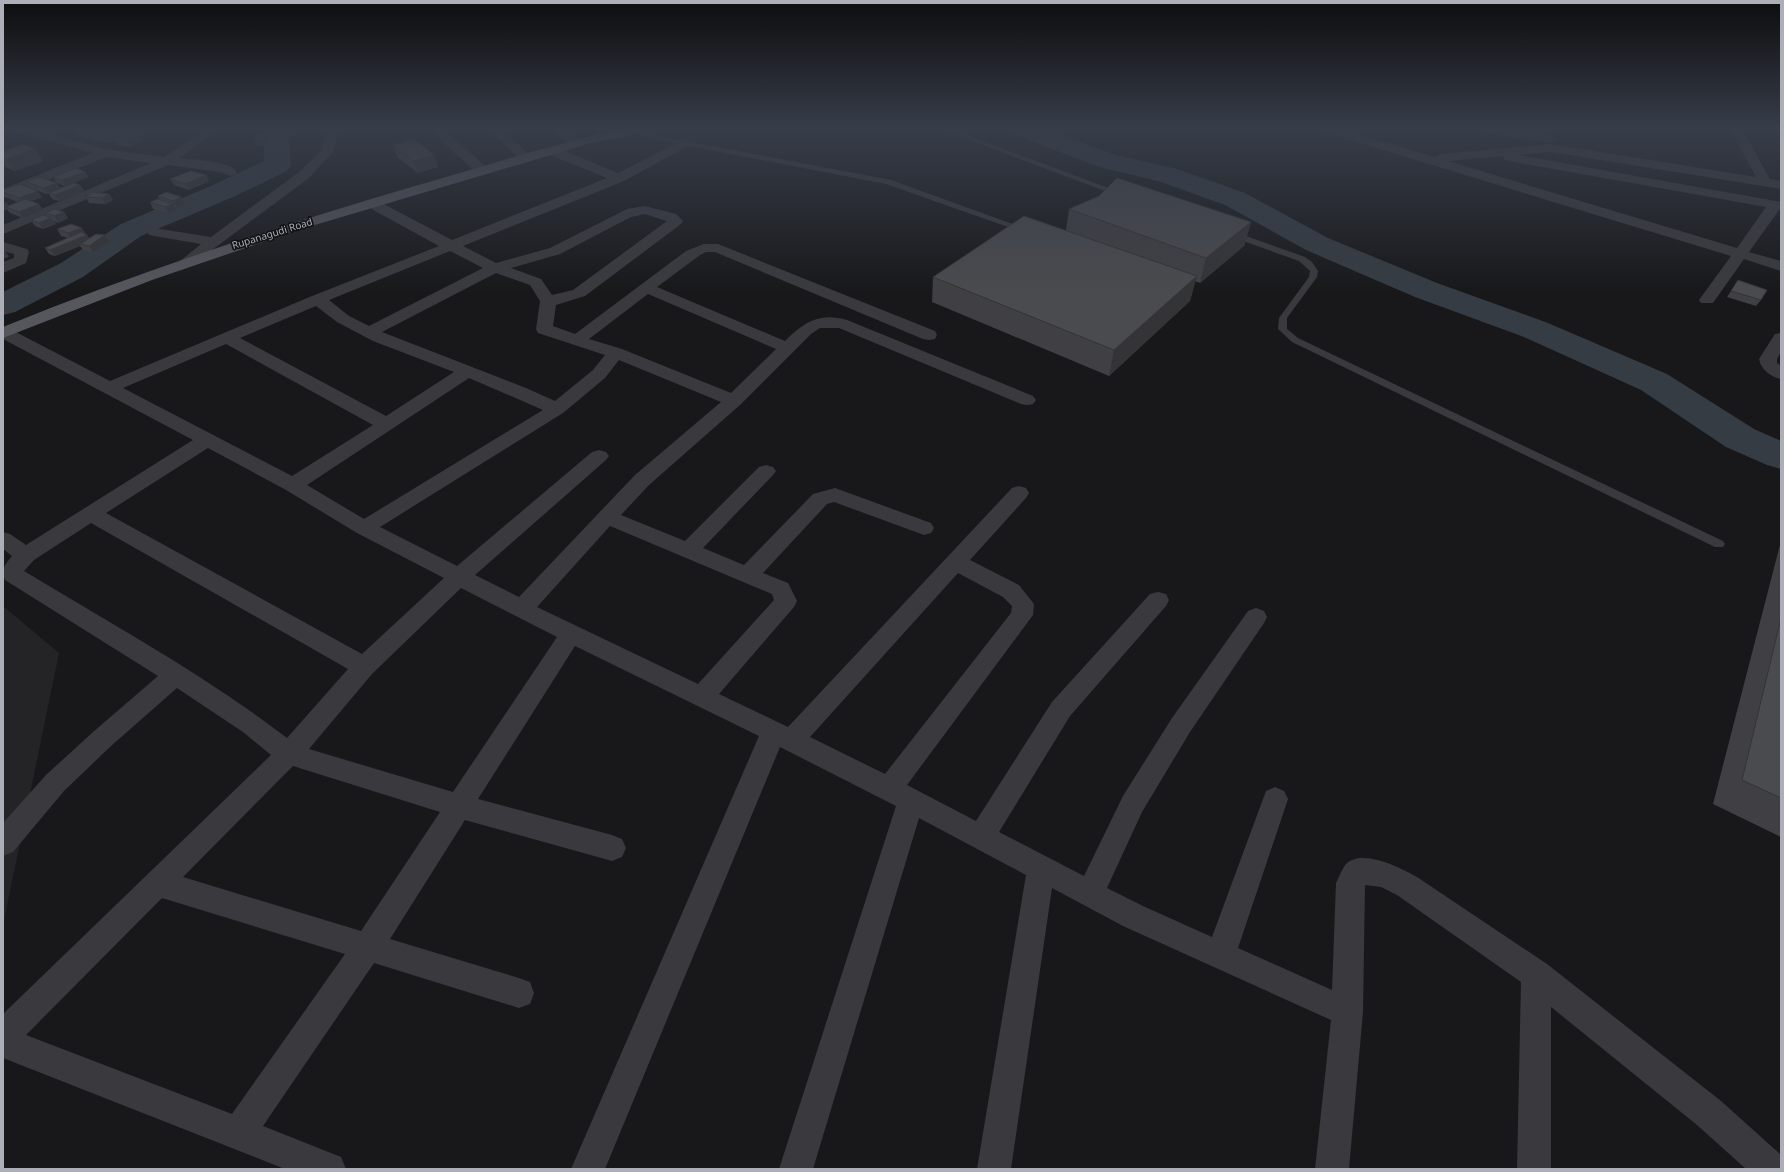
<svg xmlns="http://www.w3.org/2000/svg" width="1784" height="1172" font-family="'Noto Sans',sans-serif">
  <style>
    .built { fill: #242427 }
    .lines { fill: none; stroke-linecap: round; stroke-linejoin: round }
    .river { fill: #353c43; fill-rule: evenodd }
    .service { fill: #3a3a3e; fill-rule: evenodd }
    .minor { fill: #3a3a3e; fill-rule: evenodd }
    .primary { fill: #56575d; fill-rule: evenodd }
    .wall { fill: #404044 }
    .shaded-wall { fill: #343437 }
    .building { fill: #4a4b4f; stroke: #343437 }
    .labels { text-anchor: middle; stroke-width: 3.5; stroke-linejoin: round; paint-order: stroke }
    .far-street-label { font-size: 10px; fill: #acafb8; stroke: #131315 }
  </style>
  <rect width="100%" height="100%" fill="#18181a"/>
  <!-- built -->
  <path class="built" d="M3,606l56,47 -56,272z"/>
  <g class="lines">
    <!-- river -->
    <path class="river" d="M272,129h29l-12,11 2,25 -4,6 -54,26 -92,39 -58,41 -68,35 -12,3v-23l58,-29 60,-39 92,-39 51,-24 -1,-23z
      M1009,129h36l71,26 61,14 68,24 83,45 109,45 111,40 119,51 87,55 27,12v28l-14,-4 -41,-18 -85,-57 -117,-53 -109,-40 -109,-47 -81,-45 -67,-24 -59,-14 -86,-33z"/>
    <!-- service -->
    <path class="service" d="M633,129l11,4 247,47 138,50 -7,2 -136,-48 -244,-47 -11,-5v-2z
      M941,129h9l175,65 -7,2z
      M1229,232h6l70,25 7,5 6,9 -1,6 -30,41v11l11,9 425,203 2,3 -2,3h-8l-423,-205 -14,-13 1,-11 30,-41 1,-6 -11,-10 -70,-25z"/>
    <!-- minor -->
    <path class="minor" d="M3,129h7l-2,3 -5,1z
      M14,129h19l73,20 58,8 43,-28h14l-42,29c14,2 50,2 58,14l-2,3 -5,1 -10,-4 -52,-7 -165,69v-9l148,-62 -45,-6 -103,41v-9l90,-36 -77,-21z
      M327,129h12l-6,23 -24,26 -116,86h-10l-3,-3 21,-17 -47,-8 -5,-1 -2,-3 2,-3 5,-1 57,9 88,-65 22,-21z
      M440,129l4,1 44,38 2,3 -2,3h-10l-42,-38 -2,-3z
      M488,129h13l32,29 -6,4 -5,-1z
      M552,129h14l17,15 -2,3h-8z
      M1322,129h19l94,28 6,-3 110,-10 205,33 -26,-48h12l28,50 11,2v8l-230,-37 -33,3 263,47v8h-2l-30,42 32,9v10l-37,-12 -31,44h-12l-2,-3 32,-44 -407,-124zM1503,156l1,4 5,1 257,46 -29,41 -289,-87z
      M1479,129c13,0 72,1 78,10l-6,4 -66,-10z
      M684,139l4,1 2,3 -2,3 -64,35 -161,65 33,17 54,-15 77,-39 18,-3 31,8 7,7 -2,3 -96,72 -29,9 -3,21 22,8 111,-83 18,-7h14l217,87 2,4 -2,4 -6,1 -6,-1 -208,-87h-9l-6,3 -43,32 128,54c19,-19 34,-29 62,-21l186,76 3,4 -3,4 -6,1 -6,-1 -182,-76h-19l-9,6 -71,71 -91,80 -28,30 64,26 74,-74 7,-2 7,2 3,4 -3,4 -70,73 41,17 69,-71 22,-6 96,35 3,5 -3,5 -7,2 -90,-33 -7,2 -64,69 25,10 9,18 -3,6 -75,87 69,33 224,-239 7,-2 7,2 3,5 -3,5 -56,62 49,25 15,19 -1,11 -126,170 69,36 76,-119 98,-108 8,-2 8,2 3,6 -3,6 -96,110 -71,116 85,44 39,-80 49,-78 76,-107 8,-3 8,3 3,6 -3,6 -74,109 -48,80 -35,76 36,18 69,31 54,-146 9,-4 9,4 4,8 -50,149 94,42 4,-107c3,-6 6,-14 10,-19 16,-16 55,4 71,13l130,87 174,137 60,54v14h-35l-49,-44 -146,-118v162h-34l4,-187 -124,-87 -16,-8 -16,-2 -2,127 -14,157h-34l16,-149 -208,-94 -71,-38 -41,281h-34l49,-294 -107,-57 -106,351h-34l117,-363 -116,-59 -175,422h-34l188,-433 -184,-90 -97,153 134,36 10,4 4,9 -4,9 -10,4 -147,-41 -75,119 129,39 11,4 4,11 -4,11 -11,4 -145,-45 -111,163 78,31 5,12h-61l-282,-111v-44l268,-259 -28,-23 -66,-44 -66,58 -47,45 -51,61 -10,4v-33l43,-48 47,-43 65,-56 -153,-96c-5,-10 1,-17 7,-24l-9,-7v-17l7,2 16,11 167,-105 -190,-101v-11l7,1 100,52 202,-85 127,-50 -73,-40 -2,-3 2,-3h10l76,40 155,-62 -59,-24 -1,-3 1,-3h10l60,25zM645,214l22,7 -94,69 -21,5 -11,-16 -30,-11 49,-14 71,-37zM450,251l33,17 -114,58 -20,-10 -20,-16zM496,273l34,12 10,16 -4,28 2,4 67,22 -12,15 -38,31 -29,-13 -144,-56zM648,294l128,55 -45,44 -109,-44 -33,-10zM316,306l21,16 36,19 81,31 -68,44 -146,-78zM226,344l147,81 -81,51 -169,-88zM619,360l102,42 -86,73 -116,122 -44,-22 131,-115 3,-4 -3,-4 -7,-2 -7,2 -135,114 -77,-39 183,-114 42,-35zM469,378l74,32 -179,109 -57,-34zM208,448l78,42 71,43 87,45 -82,76 -256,-141zM91,523l257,146 -61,69c-82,-63 -174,-113 -263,-167l10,-11zM610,526l162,68 2,6 -76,84 -161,-77zM958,573l45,24 9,9 -1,7 -126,161 -75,-37zM461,588l96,49 -104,155 -144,-43 63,-75zM293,766l147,46 -79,119 -178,-54zM162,898l183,56 -113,160 -206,-79z
      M3,242l24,7 2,3 -3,11 -23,10v-11l11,-4v-4l-11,-3z
      M1781,333v19l-4,7v4l4,3v13c-10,-2 -20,-9 -22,-20l16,-25z"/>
    <!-- primary -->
    <path class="primary" d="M624,129h23l-2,3 -54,11 -293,87 -146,50 -149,58v-11c135,-55 272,-100 412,-141 69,-20 138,-42 209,-57z"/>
  </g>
  <!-- wall -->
  <path class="wall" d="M83,129l53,1 -2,2 9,1 3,6 -8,4 -5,-1 1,2 -5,3 -11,-2 -3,-4 -5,2 -16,-2 -1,-1 -14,-2 -3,-6z
    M393,145l45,22 -20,6 -21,-16z
    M3,152l40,9 -28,10 -12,-5z
    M85,172l3,5 -14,6 6,2 4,6 -25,10 -7,-2 -3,-5h-2l-17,-6 -4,-6 34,6 5,-2 -8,-3 -4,-6z
    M206,175l3,6 -20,9 -15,-5 -4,-6z
    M3,190l39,7 -11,4 12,9 -20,8 -13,-5 -3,-4 -4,2 3,-9 3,4 9,-4 -13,-5 -2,-2z
    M109,194l4,6 -8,4 -16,-1 -3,-6z
    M158,196l27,7 -9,4 -2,-1 2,4 -8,3 -15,-4 -3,-7 10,-2z
    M1069,209l182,13 -7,24 -44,37 -5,-2 -5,20 -81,75 -177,-74 1,-25 133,-47z
    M64,212l4,6 -10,5 -4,-2 2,3 -13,5 -8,-3 -4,-6 16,-4 -2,-3z
    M57,229l29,5h-1l2,1 2,3 16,-3 4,7 -16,10 -9,-1 -4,-5 -25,10 -6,-2 -4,-6 23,-10 -7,-2z
    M1738,280l23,20 -5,6 -29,-9z
    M1781,541v296l-68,-33z"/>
  <!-- shaded-wall -->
  <path class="shaded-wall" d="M110,129h25l1,1 -7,4h-4l1,1 -9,5h-3l1,1 -5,2 -6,-11z
    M143,133l3,6 -8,4 -4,-6z
    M265,133l2,6v6l-10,1 -3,-6z
    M131,139l3,5 -5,3 -3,-6z
    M35,149l8,12 -28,10 -8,-12z
    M434,155l4,12 -20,6 -5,-12z
    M85,172l3,5 -22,9 -4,-6z
    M206,175l3,6 -20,9 -3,-6z
    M57,183l4,6 -12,4v1h-2l-3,-6z
    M80,185l4,6 -25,10 -4,-6z
    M38,191l4,6 -19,7 -4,-6z
    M109,194l4,6 -8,4 -3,-6z
    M181,197l4,6 -9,4 -3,-6z
    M6,202l5,6 -5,-1 1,2 -4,2v-8z
    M39,204l4,6 -20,8 -4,-6z
    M173,204l3,6 -8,3 -3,-6z
    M64,212l4,6 -10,5 -4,-7z
    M51,218l5,6 -13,5 -4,-6z
    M1251,222l-7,24 -44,37 6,-25z
    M82,228l4,6 -14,6 -4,-7z
    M87,235l4,6 -11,3v2l-25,10 -5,-6z
    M105,235l4,7 -16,10 -4,-6z
    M5,250l4,7 -6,2v-8z
    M1197,276l-7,25 -81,75 5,-26z"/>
  <!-- building -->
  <path class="building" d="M83,129h7l-2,1 2,4h-1l-13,-2z
    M90,129h20l-6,3 -16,-2z
    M131,131l12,2 -9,4 -8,-1 3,-2h-4z
    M265,133l-1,6 -10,1 1,-6z
    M120,137l11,2 -5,2 -12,-1z
    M414,139l20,16 -21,6 -20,-16z
    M23,144l12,5 -28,10 -4,-1v-6z
    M76,168l9,4 -23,8 -9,-3z
    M191,171l15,4 -20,9 -16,-5z
    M39,177l18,6 -13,5 -18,-6z
    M1117,178l134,44 -45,36 -137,-49 30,-13z
    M74,183l6,2 -25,10 -6,-2z
    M19,184l19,7 -19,7 -16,-6v-2z
    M93,192l16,2 -7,4 -16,-1z
    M166,192l15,5 -8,4 -15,-5z
    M25,199l14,5 -20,8 -13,-5z
    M158,199l15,5 -8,3 -15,-5z
    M55,209l9,3 -10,4 -9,-3z
    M43,215l8,3 -12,5 -8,-3z
    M1024,216l173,60 -83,74 -181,-73z
    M71,224l11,4 -14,5 -11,-4z
    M81,232l6,3 -37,15 -5,-2z
    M96,234l9,1 -16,11 -9,-2z
    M1738,280l29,10 -6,10 -30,-9z
    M1781,618v180l-39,-18z"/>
  <!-- sky -->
  <linearGradient id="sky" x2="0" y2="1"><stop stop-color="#0d0d0e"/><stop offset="0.44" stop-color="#373d49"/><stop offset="1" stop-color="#373d49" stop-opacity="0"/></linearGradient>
  <rect width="1784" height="293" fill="url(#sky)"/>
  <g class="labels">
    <!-- far-street labels -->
    <g class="far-street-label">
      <text transform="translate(272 233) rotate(-17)" y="4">Rupanagudi Road</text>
    </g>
  </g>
  <!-- border -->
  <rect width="1784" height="1172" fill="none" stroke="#acafb8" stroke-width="8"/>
</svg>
